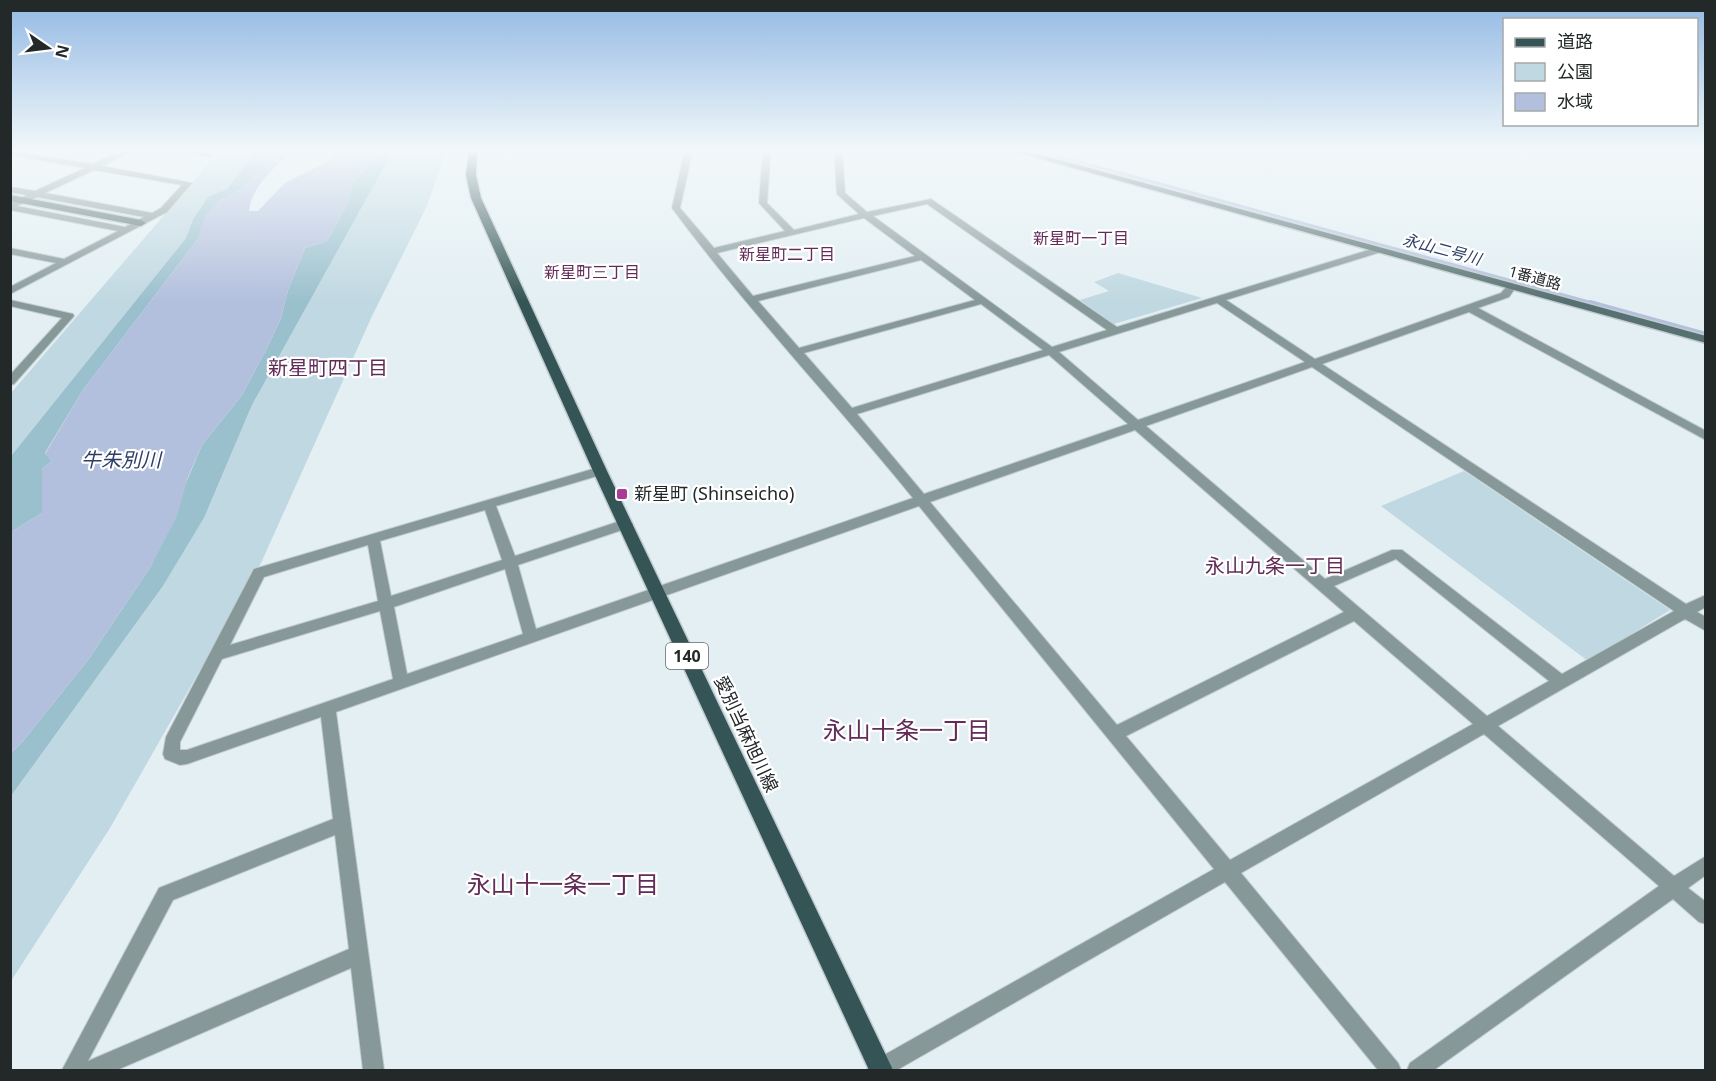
<svg xmlns="http://www.w3.org/2000/svg" width="1716" height="1081" font-family="'Noto Sans','Noto Sans JP',sans-serif">
  <style>
    .green { fill: #c0d8e1 }
    .forest { fill: #9bc0cd }
    .water { fill: #b3c0dd }
    .lines { fill: none; stroke-linecap: round; stroke-linejoin: round }
    .stream-far1 { stroke: #b3c0dd; stroke-width: 3 }
    .stream { stroke: #b3c0dd; stroke-width: 4 }
    .street-casing { stroke: #c0cbcf; stroke-width: 2 }
    .secondary-casing { stroke: #c0cbcf; stroke-width: 3 }
    .primary-casing { stroke: #c0cbcf; stroke-width: 3 }
    .street { fill: #879899; fill-rule: evenodd }
    .secondary { fill: #577071; fill-rule: evenodd }
    .primary { fill: #345455; fill-rule: evenodd }
    .poi-dot { fill: #aa3b98; stroke: #fff; stroke-width: 2 }
    .labels { text-anchor: middle; stroke-width: 4.5; stroke-linejoin: round; paint-order: stroke }
    .far-street-label { font-size: 15px; fill: #232829; stroke: #fff }
    .far-neighbourhood-label { font-size: 16px; fill: #622b58; stroke: #fff }
    .far-water-label { font-size: 16px; font-style: italic; fill: #2d3d65; stroke: #fff }
    .shield { fill: #fff; stroke: #656869; stroke-width: 1.5 }
    .shield-label { font-size: 16px; font-weight: bold; fill: #232829 }
    .poi-label { font-size: 18px; fill: #232829; stroke: #fff; text-anchor: start }
    .street-label { font-size: 18px; fill: #232829; stroke: #fff }
    .neighbourhood-label { font-size: 20px; fill: #622b58; stroke: #fff }
    .water-label { font-size: 20px; font-style: italic; fill: #2d3d65; stroke: #fff }
    .near-neighbourhood-label { font-size: 24px; fill: #622b58; stroke: #fff }
  </style>
  <rect width="100%" height="100%" fill="#e3eff3"/>
  <!-- green -->
  <path class="green" d="M221,149h38l-32,40 -19,8 -15,22 -7,19 -175,218v-63z
    M394,149h53l-21,59 -54,108 -111,247 -151,265 -99,153v-185l152,-210 41,-68 48,-113z
    M1118,273l84,25 -88,26 -34,-24 29,-9 -15,-9z
    M1464,471l206,139 -82,51 -207,-155z"/>
  <!-- forest -->
  <path class="forest" d="M259,149h21l-14,9v5l-27,28 -20,9 -22,40 -114,150 -38,63 7,8 -10,8v44l-31,19v-76l175,-218 7,-19 15,-22 19,-8z
    M381,149h13l-142,256 -48,113 -41,68 -152,210v-43l12,-12 65,-81 63,-94 51,-121 40,-50 27,-51 12,-26 7,-28 17,-42 22,-7 21,-38 4,-20 20,-19z"/>
  <!-- water -->
  <path class="water" d="M280,149h18c-21,15 -46,35 -49,62h9l27,-28 44,-22 6,-12h46l-9,15 -20,19 -4,20 -21,38 -22,7 -17,42 -7,28 -12,26 -27,51 -40,50 -14,32 -11,39 -26,50 -63,94 -65,81 -12,12v-221l31,-19v-44l10,-8 -7,-7 38,-64 114,-150 8,-24 14,-16 20,-9 27,-28v-5z"/>
  <g class="lines">
    <!-- stream-far1 -->
    <path class="stream-far1" d="M1033,149l563,155"/>
    <!-- stream -->
    <path class="stream" d="M1590,302l116,32"/>
    <!-- street casing -->
    <g class="street-casing">
      <path id="street" d="M125,149h11l-34,17 90,17 -25,29 -157,82v-7l46,-24 -46,-9v-6l54,11 54,-28 -108,-21v-7l17,-8 -17,-3v-5l25,4 50,-23 -75,-13v-4l82,13zM94,170l88,15 -21,23 -9,5 -107,-20zM37,197l107,20 -19,10 -108,-21z
        M166,149h20l27,6 -4,2z
        M685,149h8l-13,59 34,40 71,-17 -26,-28 4,-54h8l-4,54 27,27 65,-16 -22,-20 -3,-45h8l3,44 22,19 64,-13 186,128 258,-79h6v4l-155,48 89,59 186,-66 7,-8h6l2,2 -7,10 -31,11 228,123v9l-237,-128 -147,52 364,240 20,-9v12l-9,5 9,5v14l-21,-12 -187,107 176,150 32,-20v19l-18,13 18,14v22l-7,-2 -26,-23 -239,171h-27l3,-7 249,-177 -175,-152 -243,139 157,190 3,7h-23l-153,-188 -328,188h-30l3,-7 344,-194 -295,-363 -583,206 48,358h-21l-12,-102 -234,102h-55l97,-182 174,-69 -12,-102 -134,47 -7,1 -15,-6 -2,-5 3,-17 88,-168 342,-101h8l2,3 -2,3 -108,32 19,50 111,-37 7,5 -2,3 -113,38 18,64 377,-131c-79,-97 -166,-189 -241,-290zM927,204l180,126 -55,17 -179,-131zM864,218l51,38 -162,40 -36,-43zM921,260l54,40 -176,48 -41,-47zM1217,303l88,59 -167,58 -79,-68zM981,304l62,46 -191,58 -48,-55zM1049,355l79,69 -204,70 -67,-80zM1312,367l362,244 -112,63 -160,-124h-10l-67,29 -179,-153zM1135,430l209,182 -227,113 -187,-223zM485,510l17,50 -111,36 -11,-55zM368,545l10,56 -148,44 34,-68zM1396,559l153,122 -62,35 -153,-130zM505,569l18,65 -116,40 -13,-67zM380,611l13,68 -206,71h-7v-8l42,-83zM1354,621l119,103 -243,136 -104,-124zM335,835l14,114 -261,112 85,-161z
        M10,300l63,14 1,2 -60,68 -4,1v-10l52,-57 -52,-12z"/>
    </g>
    <!-- secondary casing -->
    <g class="secondary-casing">
      <path id="secondary" d="M1005,149h14l687,187v7z
        M10,195l131,25 5,3 -5,3 -131,-25z"/>
    </g>
    <!-- primary casing -->
    <g class="primary-casing">
      <path id="primary" d="M469,149h8l-1,26 5,23 126,273 286,599h-24l-276,-599 -122,-273 -5,-23z"/>
    </g>
    <!-- street -->
    <use href="#street" class="street"/>
    <!-- secondary -->
    <use href="#secondary" class="secondary"/>
    <!-- primary -->
    <use href="#primary" class="primary"/>
  </g>
  <!-- sky -->
  <linearGradient id="sky" x2="0" y2="1"><stop stop-color="#93b9e4"/><stop offset="0.5" stop-color="#f2f8fa"/><stop offset="1" stop-color="#f2f8fa" stop-opacity="0"/></linearGradient>
  <rect width="1716" height="301" fill="url(#sky)"/>
  <!-- markers -->
  <rect class="poi-dot" x="616" y="488" width="12" height="12" rx="3"/>
  <g class="labels">
    <!-- far-street labels -->
    <g class="far-street-label">
      <text transform="translate(1535 278) rotate(15)" y="5">1番道路</text>
    </g>
    <!-- far-neighbourhood labels -->
    <g class="far-neighbourhood-label">
      <text x="1081" y="244">新星町一丁目</text>
      <text x="787" y="260">新星町二丁目</text>
      <text x="592" y="278">新星町三丁目</text>
    </g>
    <!-- far-water labels -->
    <g class="far-water-label">
      <text transform="translate(1442 249) rotate(15)" y="6">永山二号川</text>
    </g>
    <!-- shield labels -->
    <rect class="shield" x="666" y="643" width="42" height="26" rx="4.5"/>
    <g class="shield-label">
      <text x="687" y="662">140</text>
    </g>
    <!-- poi labels -->
    <g class="poi-label">
      <text x="634" y="500">新星町 (Shinseicho)</text>
    </g>
    <!-- street labels -->
    <g class="street-label">
      <text transform="translate(746 734) rotate(65)" y="6">愛別当麻旭川線</text>
    </g>
    <!-- neighbourhood labels -->
    <g class="neighbourhood-label">
      <text x="328" y="375">新星町四丁目</text>
      <text x="1275" y="573">永山九条一丁目</text>
    </g>
    <!-- water labels -->
    <g class="water-label">
      <text x="121" y="467">牛朱別川</text>
    </g>
    <!-- near-neighbourhood labels -->
    <g class="near-neighbourhood-label">
      <text x="907" y="739">永山十条一丁目</text>
      <text x="563" y="893">永山十一条一丁目</text>
    </g>
  </g>
  <!-- border -->
  <rect width="1716" height="1081" fill="none" stroke="#232829" stroke-width="24"/>
  <!-- legend -->
  <rect x="1503" y="18" width="195" height="108" fill="#ffffff" stroke="#a7a9a9" stroke-width="1.5"/>
  <rect x="1515" y="38" width="30" height="9" fill="#345455" stroke="#a7a9a9" stroke-width="1.5"/>
  <text x="1557" y="48" font-size="18" fill="#232829">道路</text>
  <rect x="1515" y="63" width="30" height="18" fill="#c0d8e1" stroke="#a7a9a9" stroke-width="1.5"/>
  <text x="1557" y="78" font-size="18" fill="#232829">公園</text>
  <rect x="1515" y="93" width="30" height="18" fill="#b3c0dd" stroke="#a7a9a9" stroke-width="1.5"/>
  <text x="1557" y="108" font-size="18" fill="#232829">水域</text>
  <!-- north arrow -->
  <g transform="translate(48 48) rotate(104)" stroke="#ffffff" stroke-width="4.5" paint-order="stroke">
  <path d="M0-4.5L10 22L0 15L-10 22Z" fill="#232829"/>
  <text y="-9" font-size="16" font-weight="bold" text-anchor="middle" fill="#232829">N</text>
  </g>
</svg>
